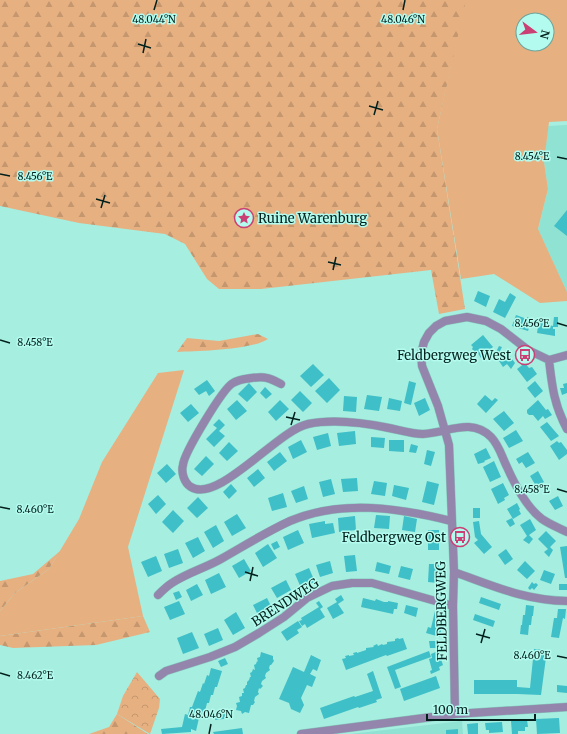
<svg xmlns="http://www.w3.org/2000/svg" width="567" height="734" font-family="Merriweather,serif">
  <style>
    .built { fill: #90e2d3 }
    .green { fill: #e7b081; fill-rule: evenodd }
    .forest { fill: url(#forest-firs) }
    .park { fill: url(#park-crowns) }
    .building { fill: #3fbfc7 }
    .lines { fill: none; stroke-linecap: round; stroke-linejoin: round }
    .street-casing { stroke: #88c9bd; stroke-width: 9 }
    .street { stroke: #9485ad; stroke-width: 8 }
    .ticks { fill: none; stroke: #02201c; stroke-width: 1.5 }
    .labels { text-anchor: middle; stroke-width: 3; stroke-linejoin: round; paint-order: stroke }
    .poi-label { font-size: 13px; fill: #02201c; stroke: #b3fbee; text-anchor: end }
    .street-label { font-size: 13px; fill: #02201c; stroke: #b3fbee }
    .ticks-label { font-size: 10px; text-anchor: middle; fill: #02201c; stroke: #b3fbee; stroke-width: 3; stroke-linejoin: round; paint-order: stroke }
  </style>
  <defs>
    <pattern id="forest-firs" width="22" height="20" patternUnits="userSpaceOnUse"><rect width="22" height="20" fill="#e7b081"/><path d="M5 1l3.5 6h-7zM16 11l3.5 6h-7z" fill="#c4976f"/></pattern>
    <pattern id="park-crowns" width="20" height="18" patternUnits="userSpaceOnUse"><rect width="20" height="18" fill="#e7b081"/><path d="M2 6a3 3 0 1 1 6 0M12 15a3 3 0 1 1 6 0" fill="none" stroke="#c4976f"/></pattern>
  </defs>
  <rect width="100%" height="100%" fill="#a6eee0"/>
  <!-- built -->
  <path class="built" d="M567,125v167l-29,-62 10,-41 -4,-27 4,-36z
    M462,721l1,13h-113z"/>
  <!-- green -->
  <path class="green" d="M465,0h102v121l-18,1 -5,40 4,27 -10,40 29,63v9l-27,2 -46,-29 -33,5 -24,-150zM523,20h24v24h-24z
    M184,370l-56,177 15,69 -143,20v-25l15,-18 34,-24 30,-50 23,-57 56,-89z"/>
  <!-- forest -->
  <path class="forest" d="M0,0h466l-29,129 28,180 -26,5 -8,-44 -170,19h-42l-12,-10 -22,-35 -20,-10 -86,-11 -79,-17z
    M258,334l10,5c-16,11 -69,12 -91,13l10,-14 32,3z
    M60,551l-11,18 -34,24 -15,18v-30l33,-7z
    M143,616l7,16 -54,13 -83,3 -13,-3v-9z
    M117,714l31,20h-59l20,-7z"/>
  <!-- park -->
  <path class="park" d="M137,672l23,27 -1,9 -9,26 -33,-20 6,-18z"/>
  <!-- building -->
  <path class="building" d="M567,210v26l-13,-10z
    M478,291l12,5 -4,11 -12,-6z
    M510,293l6,4 -11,21 -12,-6 6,-13 6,3z
    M516,315l11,4v-2l5,2 -4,12 -16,-5z
    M554,317h4v10h-5v2h2v7l-18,-3 2,-13 7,1 -1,3 8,2z
    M483,335l10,12 -12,11 -4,-6 -1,1 -4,-4 1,-2 -2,-2z
    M499,346l3,1 -2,4 3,4 4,-3 8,11 -4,6 -4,-5 -4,3 -8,-12 3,-2 -2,-1z
    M525,363l4,5 3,-1 5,7 -10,8 -10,-13z
    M313,364l11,11 -13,12 -11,-11z
    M329,378l11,12 -13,13 -12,-12z
    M207,380l8,11 -6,5 -3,-5 -7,4 -5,-6z
    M409,381l7,2 -5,22 -7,-2z
    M535,381l8,10 -8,7 -8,-10z
    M249,383l8,9 -10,10 -9,-8z
    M567,383v10l-5,2 -2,-7h4l-1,-4z
    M265,387l7,7 -6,5 -6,-6z
    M300,391l12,12 -9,9 -12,-12z
    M367,395l15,2 -3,14 -15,-2z
    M485,395l7,6 3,-3 3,2 -12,13 -9,-9z
    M344,396l13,1 -1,15 -13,-1z
    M389,398l13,3 -2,10 -13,-2z
    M425,398l5,12 -11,6 -5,-13z
    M237,400l10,11 -11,9 -9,-11z
    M280,400l9,9 -13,12 -8,-9z
    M538,400l8,10 2,-1 4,6 -7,4 -2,-3 -5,5 -5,-6h-4l-2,-2v-3z
    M191,404l8,9 -11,9 -8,-9z
    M504,411l10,12 -10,8 -11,-12z
    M219,419l6,6 -6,6 6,5 -11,11 -8,-8 11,-11 -4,-3z
    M547,422l12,14 -8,5 -11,-14z
    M516,430l7,11 -14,7 -6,-10z
    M355,431l1,13 -17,2 -2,-13z
    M328,433l3,13 -14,4 -4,-13z
    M371,437l14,1 -1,10 -13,-1z
    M301,440l6,12 -14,7 -5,-12z
    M389,440h15v12l-15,-1z
    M557,441l2,2 2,-1 6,8v4l-8,6 -9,-14z
    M229,442l9,9 -11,10 -8,-8z
    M411,444l7,2 -2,7 -7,-1z
    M486,448l5,10 -7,3 1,1 -7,2 -4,-10z
    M427,450l8,2 -4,14 -7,-2z
    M280,452l7,9 -13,10 -7,-9z
    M528,452l7,11 -9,5 -4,-6 -3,2 -3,-5z
    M206,456l8,8 -12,12 -8,-7z
    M494,461l7,16 -11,5 -7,-15z
    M167,464l9,10 -10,9 -9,-10z
    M258,469l7,9 -11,9 -7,-9z
    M538,471l6,11 -8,4 -6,-10z
    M357,478l1,13 -15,1 -2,-13z
    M331,479l4,15 -12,3 -4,-15z
    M374,481l13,2 -2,13 -14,-2z
    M427,481l12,3 -5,21 -12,-3z
    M503,483l6,12 -5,3 1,2 -7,4 -7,-15z
    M231,484l6,7 -8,8 -6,-7z
    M394,485l15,3 -3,12 -14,-4z
    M304,486l4,13 -12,4 -5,-12z
    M283,493l4,14 -15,4 -4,-13z
    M158,495l8,9 -10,10 -8,-10z
    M558,496l5,10 -8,4 -6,-9z
    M198,497l10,11 -11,10 -10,-10z
    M517,503l3,6 -1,1 2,4 -8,5 -6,-10z
    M473,508h7v10h-7z
    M173,510l11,11 -11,12 -11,-11z
    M237,514l9,14 -14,8 -8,-14z
    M376,515l14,1 -1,13 -15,-1z
    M355,516l1,14 -17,2 -1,-14z
    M404,516l13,3 -2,13 -13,-2z
    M512,518l3,6 -5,3 -4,-6z
    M530,519l6,11 -7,5 4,4 -4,5 -6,-4 4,-4 -7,-11z
    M325,521v3l8,-1 2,10 -23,5 -3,-14z
    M479,521l2,13 11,13 -8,7 -10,-11 4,-3 -3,-3 -2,-15z
    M216,525l8,16 -11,7 -9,-16z
    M298,530l6,13 -16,7 -5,-13z
    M428,530h11v20h-11z
    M546,531l10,10 -6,6 3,3 -4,7 -5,-5 4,-3 -10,-10z
    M198,537l7,14 -12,7 -8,-15z
    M277,541l3,6 -6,3 -3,-6z
    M268,544l9,14 -14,9 -8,-14z
    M567,546v32h-2l-5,-31z
    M178,549l5,14 -14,5 -5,-14z
    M506,549l7,10 -8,6 -7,-10z
    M355,555l2,16 -11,1 -2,-16z
    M156,556l6,15 -14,6 -7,-15z
    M244,559l7,12 -12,7 -7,-12z
    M330,561l3,12 -13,4 -4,-12z
    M525,561l10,10 -8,8 -10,-9z
    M377,562l14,4 -2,8 -14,-3z
    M429,564h10l-1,19 -10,-1z
    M401,566l12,3 -3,11 -12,-3z
    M309,568l6,14 -14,6 -6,-14z
    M544,570l11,4 -4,10 -11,-4z
    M219,573l7,14 -15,7 -6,-14z
    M286,580l5,10 -14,8 -6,-10z
    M532,582l2,2 2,-1 2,2 -4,5 -2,-2 -2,2 -2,-2z
    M197,584l6,11 -12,6 -5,-11z
    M559,584h8v6h-8z
    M179,591l3,6 -6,3 -3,-7z
    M341,595l3,5 -6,4 6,9 -11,6 -6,-11 10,-6 -2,-3z
    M481,597l20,7 -2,6 -20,-7z
    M267,598l6,12 -14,7 -6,-12z
    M363,598l12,3 1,-2 8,3h4v-1l10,2 -1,6h-3l-1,5 -32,-7z
    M179,601l6,13 -15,6 -6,-13z
    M319,601l4,6 -3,2 5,8 -18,11 -2,-4 -3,2 -3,-5 3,-1 -1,-2 18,-11 -3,-4z
    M406,605l12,3 -2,9 -12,-4z
    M526,605l8,1 -1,10h-1l-1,9h-2l-1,10 -8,-1 1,-9h1l1,-10h2z
    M558,609h8l-1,10 -2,-1 -4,20 -8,-1 3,-19h3z
    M435,611l9,2 -4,24 -14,-4 2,-6 3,1z
    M236,612l9,16 -12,7 -9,-15z
    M475,614l20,7 -2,6 -20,-7z
    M298,621l4,6 -5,3 2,3 -12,8 -6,-9z
    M218,628l5,12 -14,6 -5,-12z
    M192,632l7,16 -16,6 -6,-16z
    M398,638l1,1 4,-1 4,11 -20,7 -1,-1 -40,15 -4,-11 4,-1 -1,-2 4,-1v1l5,-1 -1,-2 4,-1v1l9,-3v-2l8,-1 -1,-1 4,-2 1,2 4,-2 1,1 4,-1v-2l8,-1v-2z
    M429,641h9v7h-8z
    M534,649l13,1 -6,45 -24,-1h-43v-14h43v7l13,1z
    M429,651l2,6 -36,13 6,17 -6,2 -8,-22z
    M438,651l5,14 -4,2 1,3 -9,4 -1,-3 2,-1 -3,-11 3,-1 -1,-4z
    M261,652l12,4v3l1,2 -3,4h-1l-1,3 1,2 -4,3 -1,3 1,2 -4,3 -1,3 2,2 -3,3 -1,-1 -1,4 1,2 -4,3 -1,4 1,1 -2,3h-2l-2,8 -4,-1 -3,2 -1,-3 -5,-1 1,-4 -1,-3 4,-1 -1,-5 3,-1v-3h2l-1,-4 2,-1 1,-3h1v-3l2,-2 1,-3h1l-1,-4 2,-1 1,-3 2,1 -1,-5 2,-1 1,-3 1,1 -1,-4 3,-1z
    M311,655l10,5 -4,11 -4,-2 -3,5 6,3 -4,10 -5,-2 -6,13 3,7 -4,8 -9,-4 -2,-6 -10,-4 14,-32 11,5z
    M225,658l3,6 -7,3 -3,-6z
    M211,668l11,3 -5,16h-2l-2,8h-2l-2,8h-2l-2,8 -2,-1 -2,9 -2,-1 -3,13 -5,-2v3l-29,2 -1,-5 21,-2 3,-13 3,1 2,-8h2l6,-16 2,1 3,-9 1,1 3,-9 2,1z
    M373,671l9,27 -6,2 1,2 -18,6 -1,-1 -34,12 -4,-11 34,-12 1,1 18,-6 -6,-17z
    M436,676l4,12 -36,13 -4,-12z
    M557,685l10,1v7l-10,-1z
    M230,712l1,6 -16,2 -1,-7z
    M559,718l1,15 -23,1 -1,-15z
    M527,720l1,7h-3v4h-7v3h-6l-1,-13z
    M502,722l1,10 -14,1v-3h-3l-1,-7z
    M478,723v11h-10l-1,-10z
    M242,728l1,6h-29l-1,-2z
    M458,729v5h-12v-4z"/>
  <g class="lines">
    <!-- street casing -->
    <g class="street-casing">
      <path id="street" d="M549,360c3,26 5,45 18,69
        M281,384c-4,-2 -9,-5 -14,-6 -7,-2 -28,1 -34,5 -10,5 -49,70 -50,82 -2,7 1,18 8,22 27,17 87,-57 117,-63 24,-5 57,-1 81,4 10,2 23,6 34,6 24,-1 48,-17 68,3 8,8 11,20 16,30 8,18 19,40 35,52 7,5 17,9 25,13
        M454,572c40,14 69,28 113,29
        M158,595c4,-4 9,-9 14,-12 15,-10 33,-15 49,-24 23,-13 45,-27 69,-38 52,-22 109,-13 161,0
        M159,676l7,-5 44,-14 25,-10 24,-14 25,-16 23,-19 25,-12 20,-3h20l81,23
        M455,714l-2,-108 1,-34 -5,-127 -11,-39 -16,-40 -1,-12 3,-12 5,-9 7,-7 9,-5 22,-4 19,4 15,8 27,21 21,10 18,-5
        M301,734l154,-20 112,-7"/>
    </g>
    <!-- street -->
    <use href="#street" class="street"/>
  </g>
  <!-- ticks -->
  <path class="ticks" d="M154,10l3,-10M403,10l2,-10M138,44l13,4M143,53l3,-14M369,106l14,4M374,115l4,-14M557,157l10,2M0,174l10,2M96,199l14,4M101,208l4,-13M328,262l13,3M333,270l3,-13M557,323l10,3M0,340l10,3M286,417l14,3M291,425l4,-13M557,489l10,3M0,507l10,2M245,572l13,4M250,581l3,-14M476,634l14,4M481,643l4,-14M557,656l10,2M0,673l10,3M209,734l2,-10"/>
  <!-- icons -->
  <defs>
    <g id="sight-ring" transform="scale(1)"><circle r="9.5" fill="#b3fbee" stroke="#cb4074" stroke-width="1.5"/><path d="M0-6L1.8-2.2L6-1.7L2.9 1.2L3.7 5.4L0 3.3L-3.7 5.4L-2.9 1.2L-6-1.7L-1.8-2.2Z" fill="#cb4074"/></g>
    <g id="bus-ring" transform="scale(1)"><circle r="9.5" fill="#b3fbee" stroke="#cb4074" stroke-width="1.5"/><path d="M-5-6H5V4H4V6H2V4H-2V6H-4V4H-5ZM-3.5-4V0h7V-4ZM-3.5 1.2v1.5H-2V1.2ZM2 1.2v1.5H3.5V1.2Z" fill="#cb4074"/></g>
  </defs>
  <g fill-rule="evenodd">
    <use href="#sight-ring" x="244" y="218"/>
    <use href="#bus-ring" x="525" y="355"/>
    <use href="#bus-ring" x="460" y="537"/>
  </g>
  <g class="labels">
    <!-- poi labels -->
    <g class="poi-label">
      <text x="258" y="223" text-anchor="start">Ruine Warenburg</text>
      <text x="511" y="360">Feldbergweg West</text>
      <text x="446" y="542">Feldbergweg Ost</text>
    </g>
    <!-- street labels -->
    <g class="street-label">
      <text transform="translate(285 602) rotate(-33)" y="5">BRENDWEG</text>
      <text transform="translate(441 611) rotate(-91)" y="5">FELDBERGWEG</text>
    </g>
  </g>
  <g class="ticks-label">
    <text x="154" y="23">48.044°N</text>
    <text x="403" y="23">48.046°N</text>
    <text x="532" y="160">8.454°E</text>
    <text x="35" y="180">8.456°E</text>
    <text x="532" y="327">8.456°E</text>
    <text x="35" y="346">8.458°E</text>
    <text x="532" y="493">8.458°E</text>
    <text x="35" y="513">8.460°E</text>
    <text x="532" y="659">8.460°E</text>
    <text x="35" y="679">8.462°E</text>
    <text x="211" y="718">48.046°N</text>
  </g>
  <!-- north arrow -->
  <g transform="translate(535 32) rotate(105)"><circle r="19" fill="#b3fbee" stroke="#6ca39a"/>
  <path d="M0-3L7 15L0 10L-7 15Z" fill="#cb4074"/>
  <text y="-6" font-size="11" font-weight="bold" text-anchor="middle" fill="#02201c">N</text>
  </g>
  <!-- scale -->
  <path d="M427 714v6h108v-6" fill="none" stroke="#02201c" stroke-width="2"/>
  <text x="433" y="714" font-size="12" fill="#02201c" stroke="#b3fbee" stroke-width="3" paint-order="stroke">100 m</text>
</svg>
